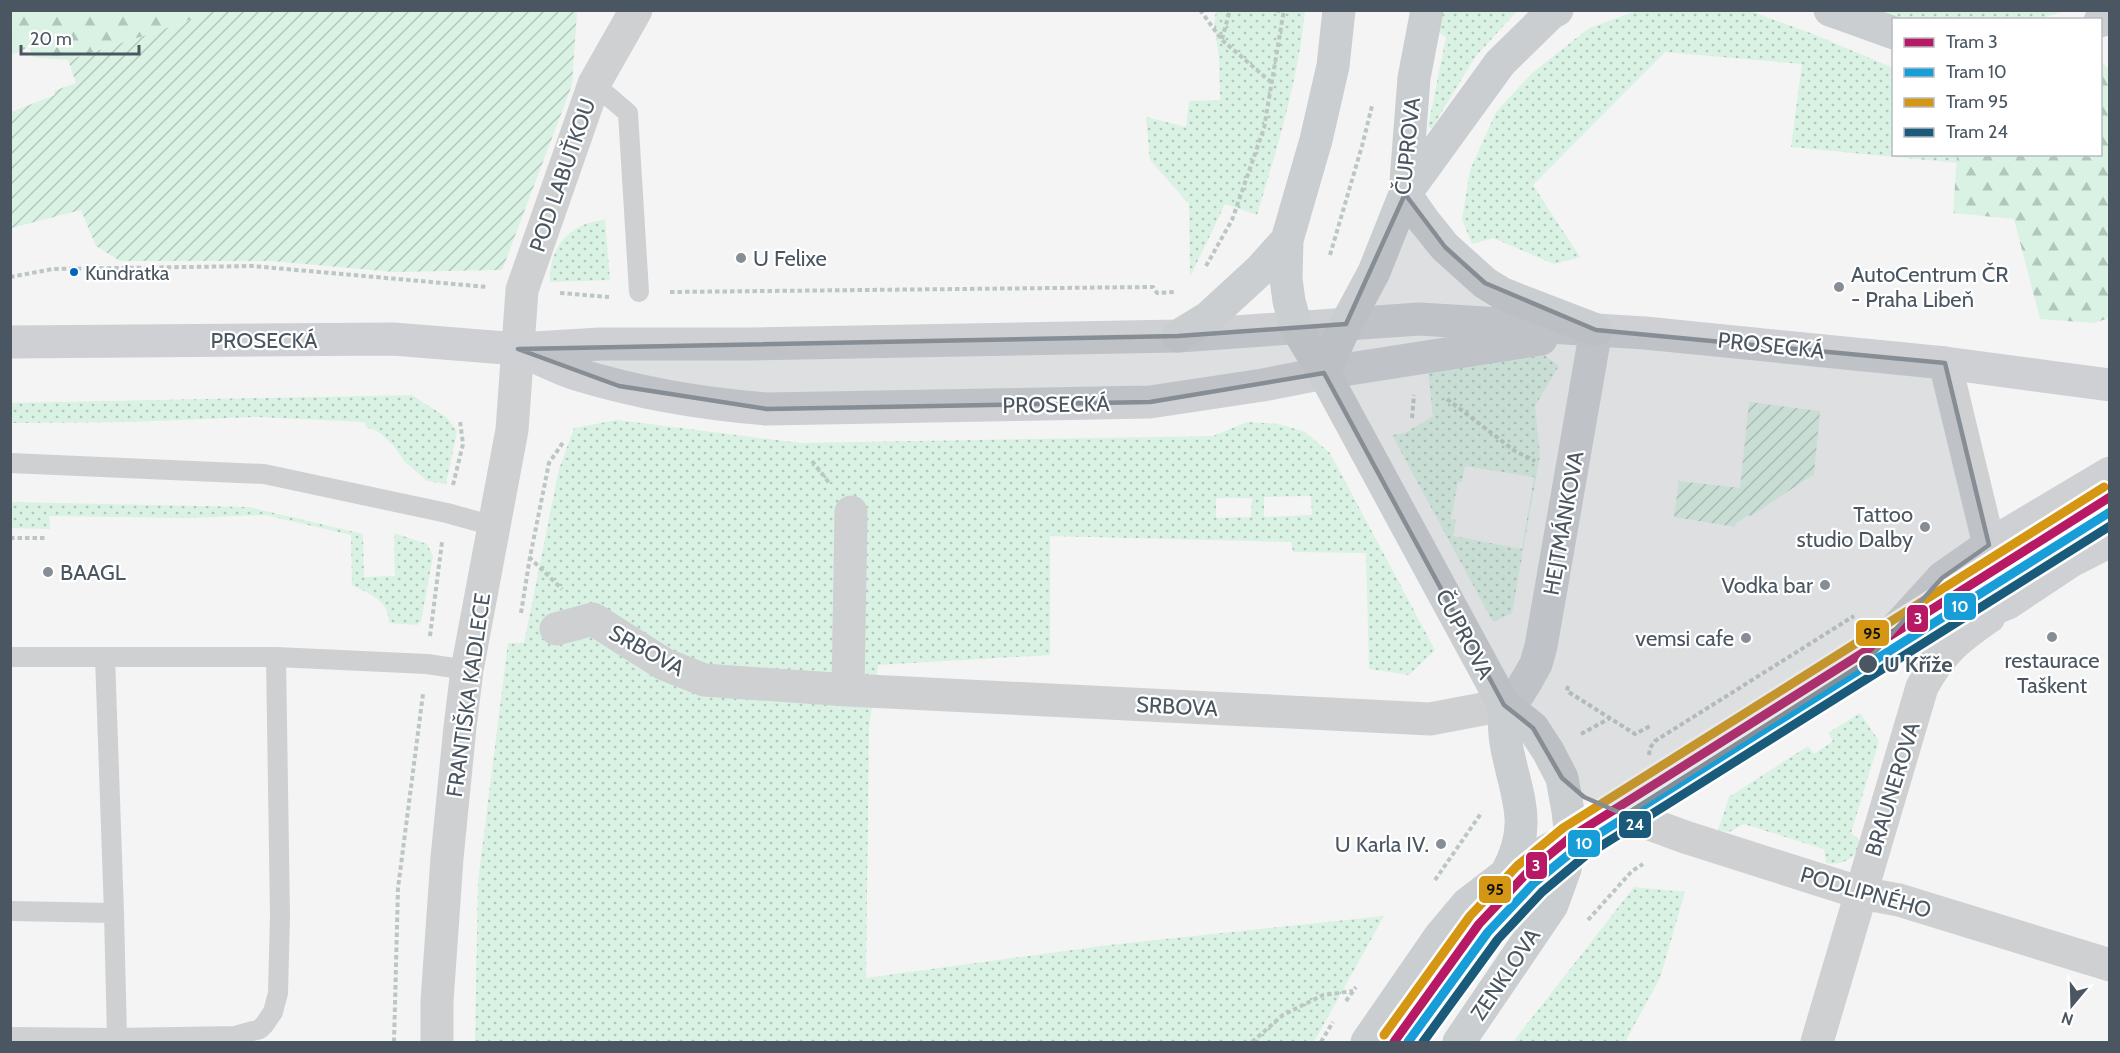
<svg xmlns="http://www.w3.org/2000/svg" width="2120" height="1053" font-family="Cabin,sans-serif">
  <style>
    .grass { fill: url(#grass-dots); fill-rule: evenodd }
    .forest { fill: url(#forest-firs) }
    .garden { fill: url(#garden-furrows) }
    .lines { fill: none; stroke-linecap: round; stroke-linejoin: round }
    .path { stroke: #bcc7c4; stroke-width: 4; stroke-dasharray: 4.5 3; stroke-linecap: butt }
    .lane { stroke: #ced0d2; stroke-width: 20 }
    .street { stroke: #ced0d2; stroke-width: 33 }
    .secondary { stroke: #ced0d4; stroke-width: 33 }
    .primary { stroke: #caced1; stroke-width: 33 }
    .tram-1-casing { stroke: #fff; stroke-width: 14 }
    .tram-2-casing { stroke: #fff; stroke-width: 14 }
    .tram-3-casing { stroke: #fff; stroke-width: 14 }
    .tram-4-casing { stroke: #fff; stroke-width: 14 }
    .tram-1 { stroke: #b71965; stroke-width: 9 }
    .tram-2 { stroke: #179ed8; stroke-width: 9 }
    .tram-3 { stroke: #d49613; stroke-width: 9 }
    .tram-4 { stroke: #1a5a7b; stroke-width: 9 }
    .marked { fill: #868d94; fill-opacity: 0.2; stroke: #868d94; stroke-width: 4.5; stroke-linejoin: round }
    .poi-dot { fill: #868d94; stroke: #fff; stroke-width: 2 }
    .bus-dot { fill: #0065bd; stroke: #fff; stroke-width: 2 }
    .stop-dot { fill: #4a5661; stroke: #fff; stroke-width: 2 }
    .labels { text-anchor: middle; stroke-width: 4.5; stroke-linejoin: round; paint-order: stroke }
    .bus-label { font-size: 20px; fill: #4a5661; stroke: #fff; text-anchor: start }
    .street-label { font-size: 22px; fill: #4a5661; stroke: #fff }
    .poi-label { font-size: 22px; fill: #4a5661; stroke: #fff; text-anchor: end }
    .stop-label { font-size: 22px; font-weight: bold; fill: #4a5661; stroke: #fff; text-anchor: start }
    .line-badge { stroke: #fff; stroke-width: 2 }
    .badge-label { font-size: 16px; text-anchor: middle; font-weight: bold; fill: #fff }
    .pale-badge-label { font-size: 16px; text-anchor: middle; font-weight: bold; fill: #111 }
  </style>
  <defs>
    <pattern id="grass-dots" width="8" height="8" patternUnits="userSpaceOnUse" patternTransform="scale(1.5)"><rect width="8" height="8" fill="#d9f2e3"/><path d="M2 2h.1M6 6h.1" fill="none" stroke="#b2c7bb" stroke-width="1.8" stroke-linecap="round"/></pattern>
    <pattern id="forest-firs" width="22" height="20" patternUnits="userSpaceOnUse" patternTransform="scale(1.5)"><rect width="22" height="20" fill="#d9f2e3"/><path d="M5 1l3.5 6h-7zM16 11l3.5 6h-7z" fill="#b2c7bb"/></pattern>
    <pattern id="garden-furrows" width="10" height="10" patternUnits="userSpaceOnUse" patternTransform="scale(1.5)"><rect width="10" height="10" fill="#d9f2e3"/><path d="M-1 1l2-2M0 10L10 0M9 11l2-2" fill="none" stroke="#b2c7bb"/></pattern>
  </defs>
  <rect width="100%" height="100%" fill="#f4f4f4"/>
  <!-- grass -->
  <path class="grass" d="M1216,11h89c-7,70 -28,137 -48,204l-32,-11 -35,73 -1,-73 -39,-44 -4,-43 40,10 3,-26 31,-1 -1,-42 -5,-34z
    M1406,11h111l-42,46 -43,71 -4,-1 18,-90z
    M1637,11h113l63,23 80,34 1,86 63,1 1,8 -167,-16 11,-83 -137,-12 -132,133 47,72 -26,7 -61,-26 -21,6 -10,-25 8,-49 26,-58 35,-38 58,-46z
    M1875,11h189l-27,9h-144z
    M605,220l5,60 -60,2c-1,-36 20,-59 55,-62z
    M1544,355l15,11 -24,40 5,49 -28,158 -19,9 -101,-187 13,-2 28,-17 -5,-45zM1465,466l69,11 -12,72 -69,-13 3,-16 -5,-1 7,-37h4z
    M412,395l34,22 11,14 -11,53 -19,-3 -23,-20 -11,-16 -14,-13 -13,-5 -1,-5 -108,-5 -127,5 -119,1v-20z
    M617,420l184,23 412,-7 34,-14 32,2 26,8 25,21 105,197 -26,25 -40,-6 -3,-116 -73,-1 -2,-10 -241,-6v119l-172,10 -9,63 -3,250 243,-33 275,-29 -70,126h-839l3,-161 30,-238h16l35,-174 15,-41zM1311,496l1,19 -48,2v-20zM1216,498h36l-1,19 -35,1z
    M11,502l238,5 114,27 1,43 31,-1 -1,-43 33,11 6,12 -12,65 -4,4 -28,-2c0,-23 -19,-29 -37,-38l-1,-50 -86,-20 -75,3 -141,-2 1,13 -39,-1z
    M1860,713l19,28 -28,92 12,10c-8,15 -20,23 -37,20l-2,-14 -80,-25 -15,8 -11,-2 11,-33 79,-51 6,8 19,-13 -5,-8z
    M1634,887l51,5 -25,86 -35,64h-112z"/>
  <!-- forest -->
  <path class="forest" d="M11,11h203l-61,22 -85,27 -35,-3 -4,-10 -18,8z
    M2101,61l9,10 -1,247 -15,5 -54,-4 -26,-100 -61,-6 4,-58 143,-1z"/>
  <!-- garden -->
  <path class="garden" d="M214,11h363l-5,74 -70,185 -108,2 -122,-11h-152l-24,-15 -15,-36 -70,18v-116l44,-17 -1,-4 22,-8 -8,-23 85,-27z
    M1749,402l71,9 -6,63 -63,42 -2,-1 -13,8 -1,4 -61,-10 5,-36 61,7z"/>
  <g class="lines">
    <!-- path -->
    <path class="path" d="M1200,10l22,30 50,43
      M1276,10l7,2
      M1222,39l8,-29
      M1330,255l32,-109 10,-40
      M1206,266l26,-46 32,-92 20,-118
      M10,277l43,-8 199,-3 235,21
      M670,292l483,-5 4,6 18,-1
      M560,293l49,4
      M1447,399l68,52 20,10
      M1412,418l2,-23
      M812,461l18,23
      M453,485l10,-41 -3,-23
      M10,538h35
      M529,557l33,32
      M521,613l9,-56 19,-94 15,-22
      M430,636l12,-94
      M1568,686l-1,5 68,43 17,-9
      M1581,734l29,-16
      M1649,755l1,-7 5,-7 199,-125
      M1435,880l47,-68
      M1588,920l44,-49 11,-7
      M1346,1001l10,-14
      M394,1042l4,-154 25,-194
      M1252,1042l31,-27 40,-20 30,-4
      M1321,1042l12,-20"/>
    <!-- lane -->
    <path class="lane" d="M594,84l34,29 11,179
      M10,463l254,11 183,39 47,13
      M10,657h266l151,7 40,6
      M10,911l104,2 -9,-256
      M10,1037l107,1 -3,-125
      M117,1038l118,-2 25,-7 4,-4 9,-13 5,-19 2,-77 -4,-259"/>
    <!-- street -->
    <path class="street" d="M1945,363l44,182
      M556,629l37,-10 71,45 40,16 144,10 582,29 74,-14 15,-12 8,-13 9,-16 5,-18 55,-316
      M848,690l3,-178
      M1625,815l60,22 176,56 38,7 211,65
      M437,1042v-41l10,-143 13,-131 7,-57 45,-240 10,-140 72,-206 42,-74
      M1817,1042l105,-355c19,-35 35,-48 67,-70"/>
    <!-- secondary -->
    <path class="secondary" d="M10,342l383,-3 125,10 82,-5h151l427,-8 241,-17 226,14 300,30 165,22
      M520,350c19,8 37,18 56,24 62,19 127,30 191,35l383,-7 113,-17 61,-12 217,-34
      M1872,655l70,-77 47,-33 121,-72
      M1625,815l242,-154 141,-58 63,-42 39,-20"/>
    <!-- primary -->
    <path class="primary" d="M1339,10l-6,56 -17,74 -29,100 -1,39 3,22 7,26 28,46 180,332 29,23 15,23 14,27 6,33 3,26 -6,32 -13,36 -93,137
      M1830,10l64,23
      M2100,21l10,-3
      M1405,194l19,27 21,26 40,36 18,11 93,36
      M1405,194l95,-131 51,-50 6,-3
      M1178,336l31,-19 50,-46 28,-31
      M1324,373l22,-49 28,-52 31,-78 9,-116 13,-68
      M1504,705c0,12 0,26 2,38 9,52 29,79 0,131
      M1367,1042l74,-107 26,-31 39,-30 65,-37 54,-22"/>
    <!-- tram-1 casing -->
    <g class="tram-1-casing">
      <path id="tram-1" d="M1394,1042l85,-118 47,-50 45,-37 539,-340"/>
    </g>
    <!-- tram-2 casing -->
    <g class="tram-2-casing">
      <path id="tram-2" d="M1408,1042l80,-110 46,-49 44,-36 532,-335"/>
    </g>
    <!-- tram-3 casing -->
    <g class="tram-3-casing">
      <path id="tram-3" d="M1384,1035l86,-119 47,-50 46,-38 541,-341"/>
    </g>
    <!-- tram-4 casing -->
    <g class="tram-4-casing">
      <path id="tram-4" d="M1423,1042l75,-103 44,-47 43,-36 525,-330"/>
    </g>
    <!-- tram-1 -->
    <use href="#tram-1" class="tram-1"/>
    <!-- tram-2 -->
    <use href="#tram-2" class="tram-2"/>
    <!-- tram-3 -->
    <use href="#tram-3" class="tram-3"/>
    <!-- tram-4 -->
    <use href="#tram-4" class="tram-4"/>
  </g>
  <!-- marked area -->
  <path class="marked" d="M1405,194l40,53 40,36 111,47 349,33 44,182 -47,33 -75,83 -242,154 -41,-18 -22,-19 -29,-50 -29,-23 -180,-332 -174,29 -383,7 -148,-23 -101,-37 660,-13 168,-12z"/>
  <!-- markers -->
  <g class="poi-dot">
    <circle cx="741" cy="258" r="6"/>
    <circle cx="1839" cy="287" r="6"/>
    <circle cx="1925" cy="527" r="6"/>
    <circle cx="48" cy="572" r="6"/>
    <circle cx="1825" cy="585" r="6"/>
    <circle cx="2052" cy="637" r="6"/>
    <circle cx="1746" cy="638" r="6"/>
    <circle cx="1441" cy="844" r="6"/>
  </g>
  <circle class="bus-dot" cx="74" cy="272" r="5"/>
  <circle class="stop-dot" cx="1868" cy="664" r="10"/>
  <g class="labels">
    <!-- bus labels -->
    <g class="bus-label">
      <text x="85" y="280">Kundratka</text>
    </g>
    <!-- street labels -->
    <g class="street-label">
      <text transform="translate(1407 146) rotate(-84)" y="8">ČUPROVA</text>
      <text transform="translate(562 175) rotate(-71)" y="8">POD LABUŤKOU</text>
      <text x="264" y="348">PROSECKÁ</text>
      <text transform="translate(1771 345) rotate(6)" y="8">PROSECKÁ</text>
      <text transform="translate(1056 404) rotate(-1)" y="8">PROSECKÁ</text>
      <text transform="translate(1563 523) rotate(-80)" y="8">HEJTMÁNKOVA</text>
      <text transform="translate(1465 634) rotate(62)" y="8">ČUPROVA</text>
      <text transform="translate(647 650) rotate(29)" y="8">SRBOVA</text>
      <text transform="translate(468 695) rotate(-82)" y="8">FRANTIŠKA KADLECE</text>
      <text transform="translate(1177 706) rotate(3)" y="8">SRBOVA</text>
      <text transform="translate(1892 789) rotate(-73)" y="8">BRAUNEROVA</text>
      <text transform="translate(1866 892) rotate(16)" y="8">PODLIPNÉHO</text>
      <text transform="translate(1505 974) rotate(-56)" y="8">ZENKLOVA</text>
    </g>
    <!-- poi labels -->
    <g class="poi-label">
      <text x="753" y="266" text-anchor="start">U Felixe</text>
      <text x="1851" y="282" text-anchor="start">AutoCentrum ČR<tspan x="1851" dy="25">- Praha Libeň</tspan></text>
      <text x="1913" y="522">Tattoo<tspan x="1913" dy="25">studio Dalby</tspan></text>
      <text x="60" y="580" text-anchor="start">BAAGL</text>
      <text x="1813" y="593">Vodka bar</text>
      <text x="1734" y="646">vemsi cafe</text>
      <text x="2052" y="668" text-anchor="middle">restaurace<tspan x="2052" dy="25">Taškent</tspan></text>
      <text x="1429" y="852">U Karla IV.</text>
    </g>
    <!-- stop labels -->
    <g class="stop-label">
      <text x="1884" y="672">U Kříže</text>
    </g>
  </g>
  <g class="line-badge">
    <rect x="1943" y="592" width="34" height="29" rx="6" fill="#179ed8"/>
    <rect x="1906" y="604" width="23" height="29" rx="6" fill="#b71965"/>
    <rect x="1855" y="619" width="35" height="28" rx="6" fill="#d49613"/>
    <rect x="1618" y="810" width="34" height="29" rx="6" fill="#1a5a7b"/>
    <rect x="1567" y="829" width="34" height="29" rx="6" fill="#179ed8"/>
    <rect x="1525" y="851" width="23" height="29" rx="6" fill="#b71965"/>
    <rect x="1478" y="875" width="34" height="29" rx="6" fill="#d49613"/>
  </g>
  <g class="badge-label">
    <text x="1960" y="612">10</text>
    <text x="1918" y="624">3</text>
    <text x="1635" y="830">24</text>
    <text x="1584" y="849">10</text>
    <text x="1536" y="871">3</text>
  </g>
  <g class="pale-badge-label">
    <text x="1872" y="639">95</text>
    <text x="1495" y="895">95</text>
  </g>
  <!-- border -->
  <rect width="2120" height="1053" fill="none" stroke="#4a5661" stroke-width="24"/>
  <!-- legend -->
  <rect x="1892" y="18" width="210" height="138" fill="#ffffff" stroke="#b7bbc0" stroke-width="1.5"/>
  <rect x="1904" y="38" width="30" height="9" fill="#b71965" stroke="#b7bbc0" stroke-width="1.5"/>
  <text x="1946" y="48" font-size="18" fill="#4a5661">Tram 3</text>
  <rect x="1904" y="68" width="30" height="9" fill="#179ed8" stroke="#b7bbc0" stroke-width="1.5"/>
  <text x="1946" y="78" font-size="18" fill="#4a5661">Tram 10</text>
  <rect x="1904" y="98" width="30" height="9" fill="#d49613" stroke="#b7bbc0" stroke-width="1.5"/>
  <text x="1946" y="108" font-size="18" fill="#4a5661">Tram 95</text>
  <rect x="1904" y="128" width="30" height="9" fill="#1a5a7b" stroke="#b7bbc0" stroke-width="1.5"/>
  <text x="1946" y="138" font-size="18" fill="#4a5661">Tram 24</text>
  <!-- north arrow -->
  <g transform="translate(2072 1005) rotate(199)" stroke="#ffffff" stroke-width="4.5" paint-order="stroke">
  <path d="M0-4.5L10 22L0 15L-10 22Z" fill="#4a5661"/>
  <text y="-9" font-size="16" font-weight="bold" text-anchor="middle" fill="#4a5661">N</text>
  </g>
  <!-- scale -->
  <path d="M21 45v9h118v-9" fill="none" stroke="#4a5661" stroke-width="3"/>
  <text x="30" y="45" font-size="18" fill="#4a5661" stroke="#ffffff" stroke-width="4.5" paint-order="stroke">20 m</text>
</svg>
